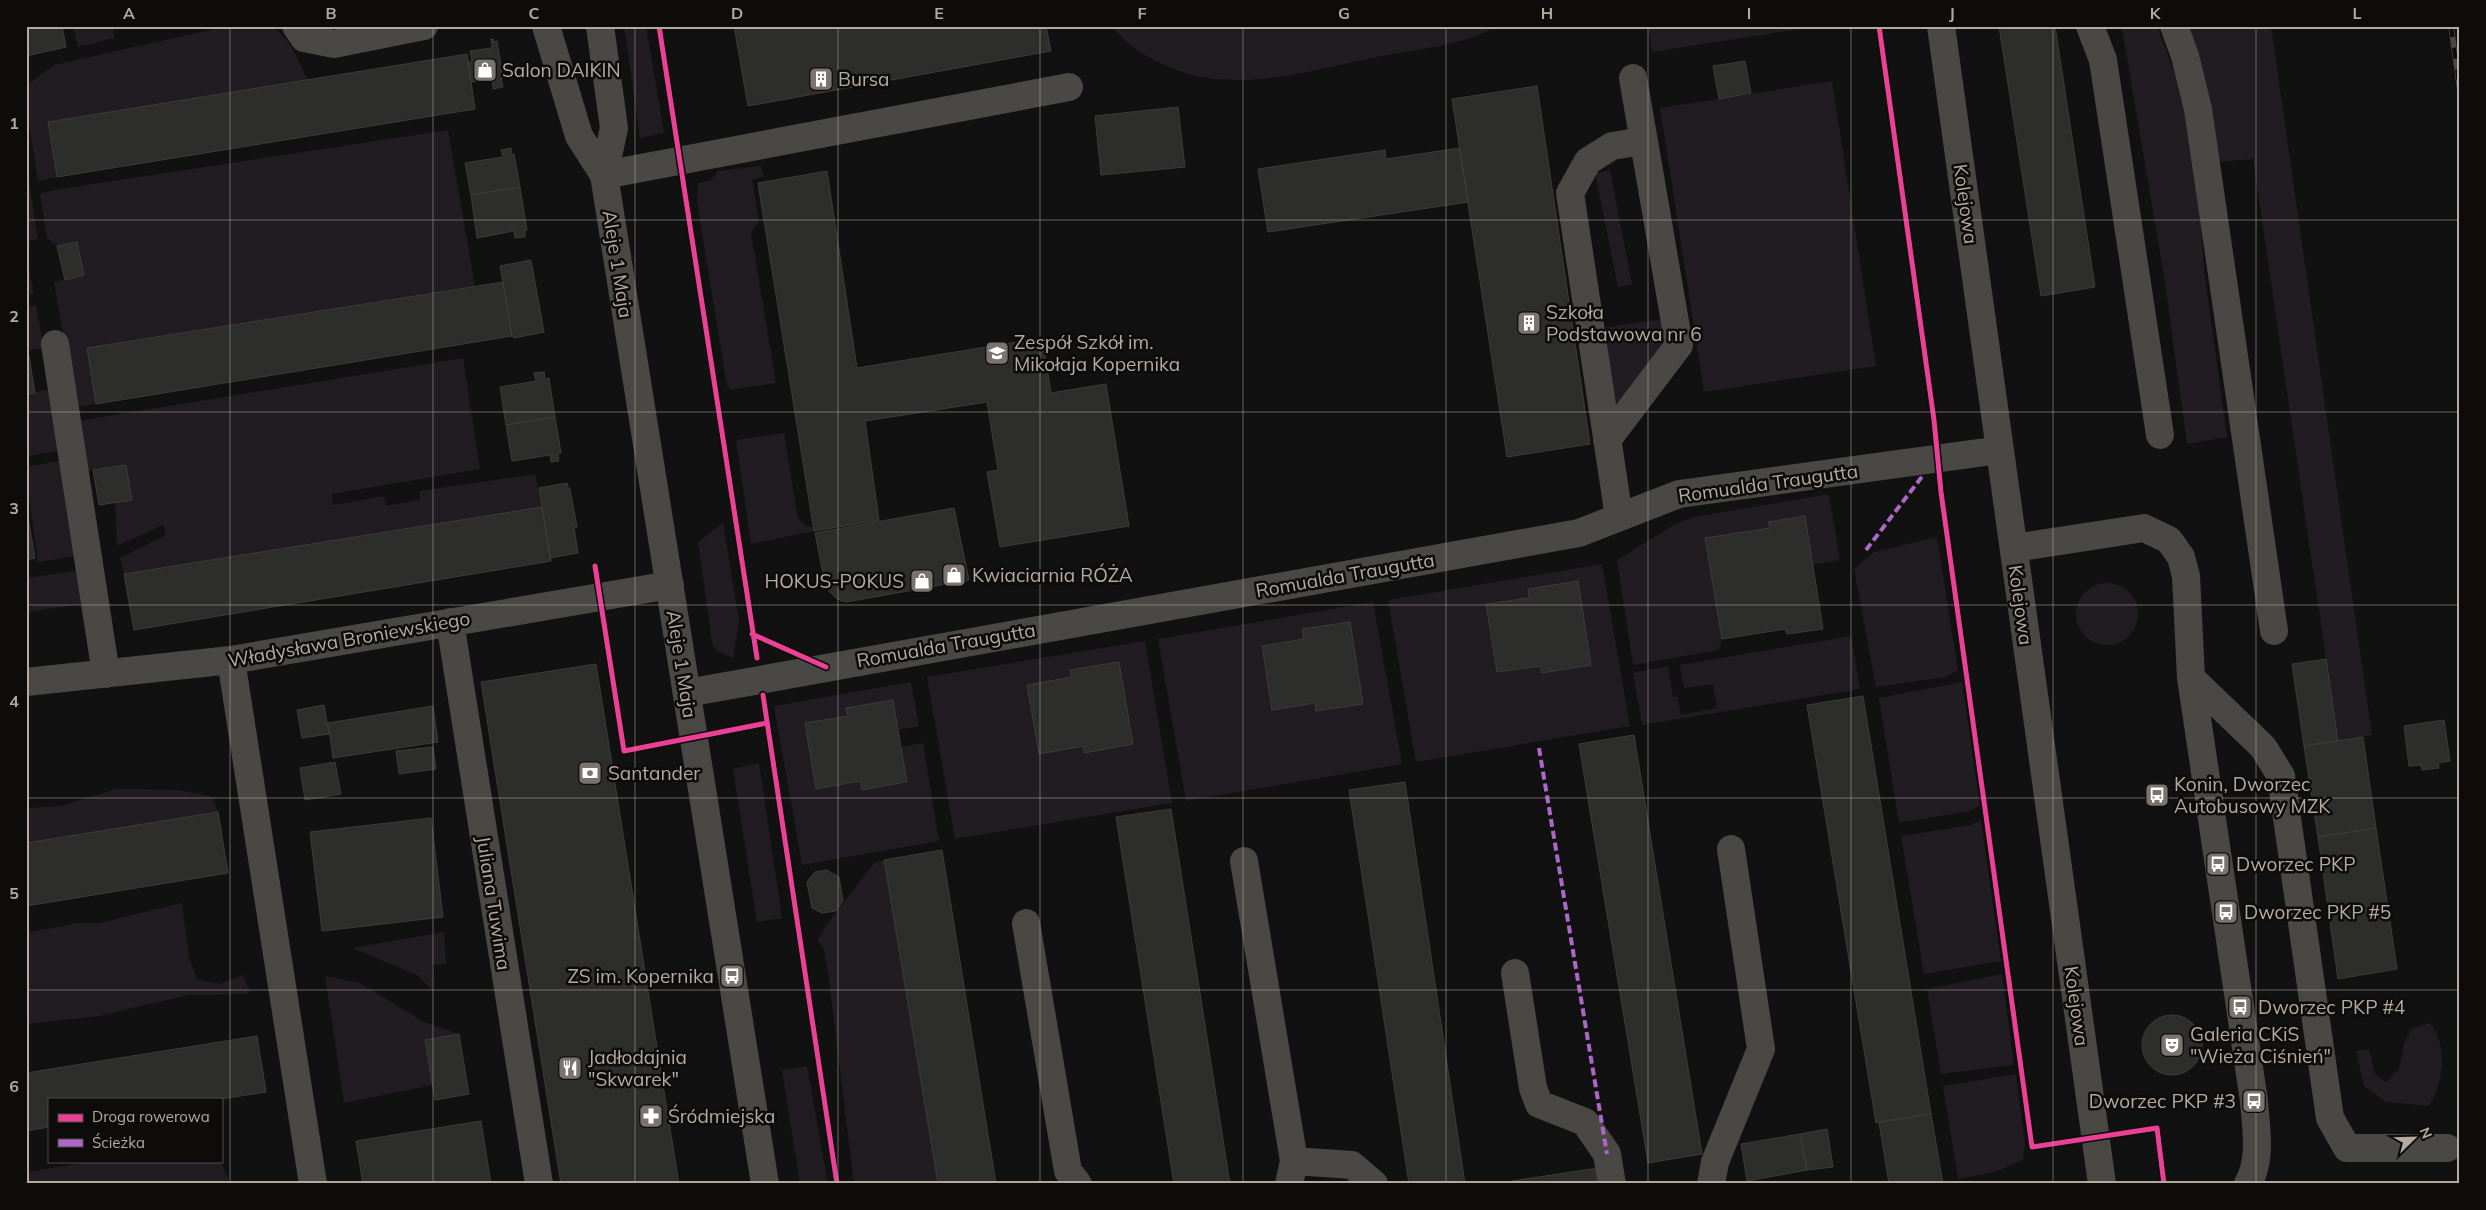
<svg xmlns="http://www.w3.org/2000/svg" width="2486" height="1210" font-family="Mulish,sans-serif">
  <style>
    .green { fill: #211b22 }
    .building { fill: #2d2d2b; stroke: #3e3c39 }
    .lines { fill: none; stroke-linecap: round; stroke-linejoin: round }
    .minor { stroke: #4a4845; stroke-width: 28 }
    .rail-casing { stroke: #494745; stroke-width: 5.5 }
    .rail { stroke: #0d0c0b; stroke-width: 4; stroke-dasharray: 11; stroke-linecap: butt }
    .quiet { stroke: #ac68c9; stroke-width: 4; stroke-dasharray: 8 4; stroke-linecap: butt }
    .cycleway-casing { stroke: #0d0c0b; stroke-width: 8 }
    .cycleway { stroke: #ea4096; stroke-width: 5 }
    .grid { fill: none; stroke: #b4aaa0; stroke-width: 1; stroke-opacity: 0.55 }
    .labels { text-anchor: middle; stroke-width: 5; stroke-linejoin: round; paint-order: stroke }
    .poi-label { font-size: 19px; fill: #b4aaa0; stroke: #0d0c0b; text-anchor: start }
    .street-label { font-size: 19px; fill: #b4aaa0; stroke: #0d0c0b }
    .neatline { fill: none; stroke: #b4aaa0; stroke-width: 2 }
    .grid-label { font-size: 16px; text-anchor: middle; font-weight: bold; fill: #b4aaa0 }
  </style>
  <rect width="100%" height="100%" fill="#111"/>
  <!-- green -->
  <path class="green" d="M73,26h39l3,12 -37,9z
    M228,26h41c21,8 29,36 39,54l-260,42 9,55 -19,4 -12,-77 1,-19 27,-20z
    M624,26h22l18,107 -24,5z
    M1111,26h387c-36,20 -81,23 -121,31 -55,11 -114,29 -170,21 -34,-5 -74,-25 -96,-52z
    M1648,26h171l-167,26z
    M2124,26h33l29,78 7,34 12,139 22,160 -40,7 -23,-168 -42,-247z
    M2184,26h87l101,709 -34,6 -85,-582 -35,3z
    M1832,81l44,285 -172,26 -44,-284z
    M448,130l27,156 -388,62 9,56 -20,3 -22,-125 30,-7 -7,-33 -20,4 -10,-8 -7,-44 13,-4z
    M26,161l12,78 -12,3z
    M761,166l2,11 -11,2 7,43 -8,10 25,151 -45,7 -4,-4 -30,-183 1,-20 12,-2 8,-10z
    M1610,170l22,114 -14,3 -23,-114z
    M26,256l8,38 -8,1z
    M36,305l8,43 -16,3 1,5 -3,1v-49z
    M1663,319l5,24 -48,62 -4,-2 -13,-75z
    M463,358l17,111 -148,25 1,11 51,-9 2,10 34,-6 -1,-9 116,-17 7,33 -418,67 -4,-16 46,-23 -3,-10 -46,21 -2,-43 17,-3 -6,-35 -39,6 -9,-50z
    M51,389l10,62 -35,5v-62z
    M784,433l14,85 7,7 8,2 1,4 -63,13 -15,-104z
    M63,460l15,96 -40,6 -9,-65h-3v-30z
    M1829,494l11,66 -28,5 -8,-49 -35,6 1,6 -65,10 17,101 -4,11 -85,15 -16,-105 57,-35 19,-8z
    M723,523l16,97 -6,38 -16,-7 -5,-8 -14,-101z
    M1937,537l21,133 -12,7 -70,10 -22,-118 20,-17z
    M1602,564l28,162 -214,36 -28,-162z
    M81,570l5,34 -60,8v-34z
    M2076 614a31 31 0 1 1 62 0a31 31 0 1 1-62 0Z
    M1373,602l29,162 -216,37 -28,-162z
    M1851,636l9,53 -218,36 -9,-52 35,-7 5,31 4,-1 4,19 36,-7 -4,-24 -29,4 -4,-23z
    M1145,641l27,162 -217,36 -28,-162z
    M911,682l8,44 -21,4 -52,-22 2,8 -43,7 12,66 43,-8 2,9 45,-7 -6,-36 22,-4 16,98 -137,24 -28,-159z
    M1962,682l18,124 -11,5 -70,12 -20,-125z
    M759,763l23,155 -25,4 -24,-153z
    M116,789l63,1 34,7 5,15 -192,31v-35l34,-2z
    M1981,820l20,141 -77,13 -23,-138 70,-11z
    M884,860l54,324h-84l-26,-211 -4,-24 -7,-8 10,-17 47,-61z
    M182,903l7,54 8,22 22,5 24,-9 7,17 -3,2 -59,1 -89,21 -73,8v-91l51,-10h23z
    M444,932l2,32 -14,1 1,26 -16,-16 -65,-27z
    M2002,974l12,91 -73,9 -14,-85z
    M325,976l35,7 64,39 35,12 -34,7 8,44 -89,18z
    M2430,1023c18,23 14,58 -1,83l-43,-4 -22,-16 -8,-35 13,-2 6,25 11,8 13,-13 5,-25 7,-15z
    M807,1066l21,118h-28l-18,-114z
    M2016,1074l9,70 -2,16 -28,12 -37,7 -15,-93z
    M95,1161h126l9,23h-204v-12z"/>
  <!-- building -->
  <path class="building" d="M26,26h36l4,21 -40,9z
    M734,26h312l5,25 -303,55z
    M1999,26h56l40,261 -54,9z
    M491,39h2l1,3 3,-1 6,37h-2l2,9 -10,2 -1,-10 -21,3 -3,-20h4l-2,-11 22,-3z
    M467,54l8,55 -418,68 -9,-55z
    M1745,61l6,32 -32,6 -6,-33z
    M1537,86l53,358 -83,13 -55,-358z
    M1178,107l7,60 -84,8 -6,-59z
    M511,148l1,7 2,-1 6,33 -49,8 -6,-32 38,-6 -2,-7z
    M1460,148l8,54 -200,30 -10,-63 127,-19 1,9z
    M827,171l30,197 185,-30 9,55 55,-9 23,142 -129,21 -13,-75 11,-2 -11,-68 -122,19 14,99 -65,11 -56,-348z
    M520,187l7,43h-2v7l-10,1 -1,-7 -37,7 -6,-43z
    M77,242l7,33 -19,5 -8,-34z
    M531,260l13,72 -30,6 -2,-2 -12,-70z
    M503,282l9,54 -416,68 -9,-56z
    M29,356l6,37 -9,1v-37z
    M544,372l1,7 4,-1 6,39 -49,8 -6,-38 36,-6 -2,-8z
    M555,417l6,36 -3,1 1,7 -8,1 -1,-7 -38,6 -6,-36z
    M126,465l6,35 -33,5 -6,-35z
    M567,483l2,7 1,-1 7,38 -3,1 4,25 -28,5 -11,-70z
    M26,505l9,53 -9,2z
    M542,507l9,54 -417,69 -10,-56z
    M954,508l15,72 -123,22 -9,-3 -8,-8 -5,-12 -9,-46z
    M1805,516l18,113 -36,5 -2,-5 -63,10 -17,-101 65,-10 -2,-6z
    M1578,581l13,84 -49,8 -1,-7 -44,6 -11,-68 43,-6 -1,-9z
    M1350,622l13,82 -47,7 -1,-8 -43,7 -10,-64 42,-7 -2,-10z
    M2326,659l12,82 -34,5 -12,-82z
    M1119,662l14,82 -49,9v-7l-45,8 -12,-69 45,-8 -2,-7z
    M596,664l66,415 17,105h-118l-80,-502z
    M1863,696l68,418 -55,9 -69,-418z
    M893,700l14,82 -45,8 -2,-9 -44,8 -11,-66 43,-7 -2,-8z
    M324,705l5,29 -27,4 -5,-28z
    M433,706l5,36 -105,16 -5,-35z
    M2444,720l6,41 -12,2 1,5 -17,2 -1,-5 -12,1 -5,-40z
    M1634,735l68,419 -54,9 -69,-419z
    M2363,737l13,91 -58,9 -14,-91z
    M433,747l3,22 -37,5 -3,-23z
    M335,762l6,32 -36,6 -5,-32z
    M1405,782l60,402h-56l-60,-394z
    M1171,809l59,375h-56l-58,-367z
    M218,812l10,61 -202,33v-63z
    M431,818l12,99 -121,14 -12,-99z
    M2376,828l21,141 -59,10 -20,-142z
    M942,850l54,334h-58l-54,-324z
    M827,870l12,7 4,24 -7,10 -14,2 -10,-5 -5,-26 8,-10z
    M2142 1045a30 30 0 1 1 60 0a30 30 0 1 1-60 0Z
    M459,1034l10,60 -34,6 -10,-60z
    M257,1036l9,56 -45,7h-172v28l-23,4v-58z
    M1931,1114l12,70h-54l-10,-62z
    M481,1121l10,63h-128l-7,-43z
    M1827,1129l6,38 -26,3 -7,-36z
    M1800,1134l7,36 -60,11 -6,-37z
    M1598,1168l3,16h-89v-3z"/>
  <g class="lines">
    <!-- minor -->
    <path class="minor" d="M296,26l8,12 30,6 90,-18
      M546,26l33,110 25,39
      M600,26l14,102 -10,47 161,1009
      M1941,26l161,1158
      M2090,26l13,34 57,375
      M2174,26l11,30 13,53 76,522
      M604,175l465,-88
      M55,344l51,330
      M1607,440l72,-95 -46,-267
      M1619,517l-49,-324 18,-32 24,-15 31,-5
      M2014,548l130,-20 25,12 12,17 5,19 5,102 63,423c2,28 8,57 -6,83
      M450,622l89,562
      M231,660l82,524
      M2191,678l72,69 18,29 49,342 17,30h100
      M26,682l205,-22 439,-75
      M687,693l892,-160 100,-39 321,-44
      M1244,861l50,300 -5,23
      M1026,923l42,248 10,13
      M1515,973l18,115 6,16 46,18 22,32 5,30
      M1294,1161l58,4 22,19
      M1711,1184l4,-22 46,-113 -30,-200"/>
    <!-- rail casing -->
    <g class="rail-casing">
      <path id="rail" d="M2451,26l9,65"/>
    </g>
    <!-- rail -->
    <use href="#rail" class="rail"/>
    <!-- quiet -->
    <path class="quiet" d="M1866,550l58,-76
      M1539,748l68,406"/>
    <!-- cycleway casing -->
    <g class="cycleway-casing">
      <path id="cycleway" d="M659,26l98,632
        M1879,26l55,394 7,72 91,655 125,-19 7,56
        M595,566l29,185 143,-28
        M752,634l74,33
        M763,695l74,489"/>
    </g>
    <!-- cycleway -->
    <use href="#cycleway" class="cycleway"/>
  </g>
  <!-- grid -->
  <path class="grid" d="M230,26v1158M433,26v1158M635,26v1158M838,26v1158M1040,26v1158M1243,26v1158M1446,26v1158M1648,26v1158M1851,26v1158M2053,26v1158M2256,26v1158M26,220h2434M26,412h2434M26,605h2434M26,798h2434M26,990h2434"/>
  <!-- icons -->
  <defs>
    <g id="shop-square" transform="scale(1.25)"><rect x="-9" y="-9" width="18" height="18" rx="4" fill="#7b746e" stroke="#0d0c0b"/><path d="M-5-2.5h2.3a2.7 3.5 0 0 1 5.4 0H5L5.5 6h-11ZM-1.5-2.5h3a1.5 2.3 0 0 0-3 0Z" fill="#fff"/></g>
    <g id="building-square" transform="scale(1.25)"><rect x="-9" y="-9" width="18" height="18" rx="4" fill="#7b746e" stroke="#0d0c0b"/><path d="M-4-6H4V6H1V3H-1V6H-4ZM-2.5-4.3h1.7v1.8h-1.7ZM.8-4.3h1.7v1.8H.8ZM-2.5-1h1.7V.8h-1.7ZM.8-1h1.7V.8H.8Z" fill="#fff"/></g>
    <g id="school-square" transform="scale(1.25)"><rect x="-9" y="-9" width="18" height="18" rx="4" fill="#7b746e" stroke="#0d0c0b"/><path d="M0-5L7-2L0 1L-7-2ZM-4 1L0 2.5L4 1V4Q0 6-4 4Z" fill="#fff"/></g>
    <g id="bank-square" transform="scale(1.25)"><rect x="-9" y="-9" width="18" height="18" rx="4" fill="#7b746e" stroke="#0d0c0b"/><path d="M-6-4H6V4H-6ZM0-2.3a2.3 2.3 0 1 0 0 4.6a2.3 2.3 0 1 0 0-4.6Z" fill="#fff"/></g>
    <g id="bus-square" transform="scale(1.25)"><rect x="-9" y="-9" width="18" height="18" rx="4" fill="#7b746e" stroke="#0d0c0b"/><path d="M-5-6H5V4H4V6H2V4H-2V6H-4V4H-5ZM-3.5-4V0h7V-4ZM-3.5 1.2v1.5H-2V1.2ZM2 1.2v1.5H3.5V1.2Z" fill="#fff"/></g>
    <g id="theatre-square" transform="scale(1.25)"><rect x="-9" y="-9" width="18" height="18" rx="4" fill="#7b746e" stroke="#0d0c0b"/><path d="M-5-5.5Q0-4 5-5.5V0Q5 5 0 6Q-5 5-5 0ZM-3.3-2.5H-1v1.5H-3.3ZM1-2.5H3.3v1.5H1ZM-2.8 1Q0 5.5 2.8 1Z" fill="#fff"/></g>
    <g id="restaurant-square" transform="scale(1.25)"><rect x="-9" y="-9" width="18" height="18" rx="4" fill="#7b746e" stroke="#0d0c0b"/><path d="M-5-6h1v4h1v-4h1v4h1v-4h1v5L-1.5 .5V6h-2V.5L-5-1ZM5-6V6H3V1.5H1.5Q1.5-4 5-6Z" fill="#fff"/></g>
    <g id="pharmacy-square" transform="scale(1.25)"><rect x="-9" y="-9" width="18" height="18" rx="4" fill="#7b746e" stroke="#0d0c0b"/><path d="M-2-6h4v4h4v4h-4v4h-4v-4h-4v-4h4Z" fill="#fff"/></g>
  </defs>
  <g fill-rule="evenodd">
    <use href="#shop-square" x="485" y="70"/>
    <use href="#building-square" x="821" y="79"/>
    <use href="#building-square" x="1529" y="323"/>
    <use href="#school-square" x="997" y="353"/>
    <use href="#shop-square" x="954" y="575"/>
    <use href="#shop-square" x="922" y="581"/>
    <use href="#bank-square" x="590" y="773"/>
    <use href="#bus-square" x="2157" y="795"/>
    <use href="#bus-square" x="2218" y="864"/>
    <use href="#bus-square" x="2226" y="912"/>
    <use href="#bus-square" x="732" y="976"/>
    <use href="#bus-square" x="2240" y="1007"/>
    <use href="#theatre-square" x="2172" y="1045"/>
    <use href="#restaurant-square" x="570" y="1068"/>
    <use href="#bus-square" x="2254" y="1101"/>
    <use href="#pharmacy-square" x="651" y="1116"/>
  </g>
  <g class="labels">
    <!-- poi labels -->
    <g class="poi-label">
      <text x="502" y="77">Salon DAIKIN</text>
      <text x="838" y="86">Bursa</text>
      <text x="1546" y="319">Szkoła<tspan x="1546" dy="22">Podstawowa nr 6</tspan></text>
      <text x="1014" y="349">Zespół Szkół im.<tspan x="1014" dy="22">Mikołaja Kopernika</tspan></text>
      <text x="972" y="582">Kwiaciarnia RÓŻA</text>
      <text x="904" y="588" text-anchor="end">HOKUS-POKUS</text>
      <text x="608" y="780">Santander</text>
      <text x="2174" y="791">Konin, Dworzec<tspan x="2174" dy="22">Autobusowy MZK</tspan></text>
      <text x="2236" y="871">Dworzec PKP</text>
      <text x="2244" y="919">Dworzec PKP #5</text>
      <text x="714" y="983" text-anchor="end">ZS im. Kopernika</text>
      <text x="2258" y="1014">Dworzec PKP #4</text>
      <text x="2190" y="1041">Galeria CKiS<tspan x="2190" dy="22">"Wieża Ciśnień"</tspan></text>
      <text x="588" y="1064">Jadłodajnia<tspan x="588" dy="22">"Skwarek"</tspan></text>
      <text x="2236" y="1108" text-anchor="end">Dworzec PKP #3</text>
      <text x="668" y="1123">Śródmiejska</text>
    </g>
    <!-- street labels -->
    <g class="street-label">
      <text transform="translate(1966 204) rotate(82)" y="7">Kolejowa</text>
      <text transform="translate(618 264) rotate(81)" y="7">Aleje 1 Maja</text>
      <text transform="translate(1768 483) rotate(-8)" y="7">Romualda Traugutta</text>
      <text transform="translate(1345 575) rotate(-10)" y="7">Romualda Traugutta</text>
      <text transform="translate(2021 605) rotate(82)" y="7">Kolejowa</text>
      <text transform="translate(349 639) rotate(-10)" y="7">Władysława Broniewskiego</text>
      <text transform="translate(946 645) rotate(-10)" y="7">Romualda Traugutta</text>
      <text transform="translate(682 664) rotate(81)" y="7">Aleje 1 Maja</text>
      <text transform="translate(494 903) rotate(81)" y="7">Juliana Tuwima</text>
      <text transform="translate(2077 1006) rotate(82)" y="7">Kolejowa</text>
    </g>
  </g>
  <!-- border -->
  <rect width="2486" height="1210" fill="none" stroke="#0d0c0b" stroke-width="55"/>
  <!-- legend -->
  <rect x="48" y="1098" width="175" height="65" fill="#0d0c0b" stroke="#504b47"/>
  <rect x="58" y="1114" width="25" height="8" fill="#ea4096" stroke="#504b47"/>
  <text x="92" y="1122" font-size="15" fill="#b4aaa0">Droga rowerowa</text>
  <rect x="58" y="1139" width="25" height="8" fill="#ac68c9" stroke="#504b47"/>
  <text x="92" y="1148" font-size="15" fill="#b4aaa0">Ścieżka</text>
  <!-- north arrow -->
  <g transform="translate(2414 1138) rotate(67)" stroke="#0d0c0b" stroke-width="4" paint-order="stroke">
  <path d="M0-4L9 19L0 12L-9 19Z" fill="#b4aaa0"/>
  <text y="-8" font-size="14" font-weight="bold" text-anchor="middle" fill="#b4aaa0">N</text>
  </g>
  <rect x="28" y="28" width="2430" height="1154" class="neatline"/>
  <g class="grid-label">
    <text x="129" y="19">A</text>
    <text x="331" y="19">B</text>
    <text x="534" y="19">C</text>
    <text x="737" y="19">D</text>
    <text x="939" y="19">E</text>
    <text x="1142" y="19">F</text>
    <text x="1344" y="19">G</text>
    <text x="1547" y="19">H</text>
    <text x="1749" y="19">I</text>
    <text x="1952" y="19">J</text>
    <text x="2155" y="19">K</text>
    <text x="2357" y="19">L</text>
    <text x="14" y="129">1</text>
    <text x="14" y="322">2</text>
    <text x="14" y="514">3</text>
    <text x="14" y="707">4</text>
    <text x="14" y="899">5</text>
    <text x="14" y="1092">6</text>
  </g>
</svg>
